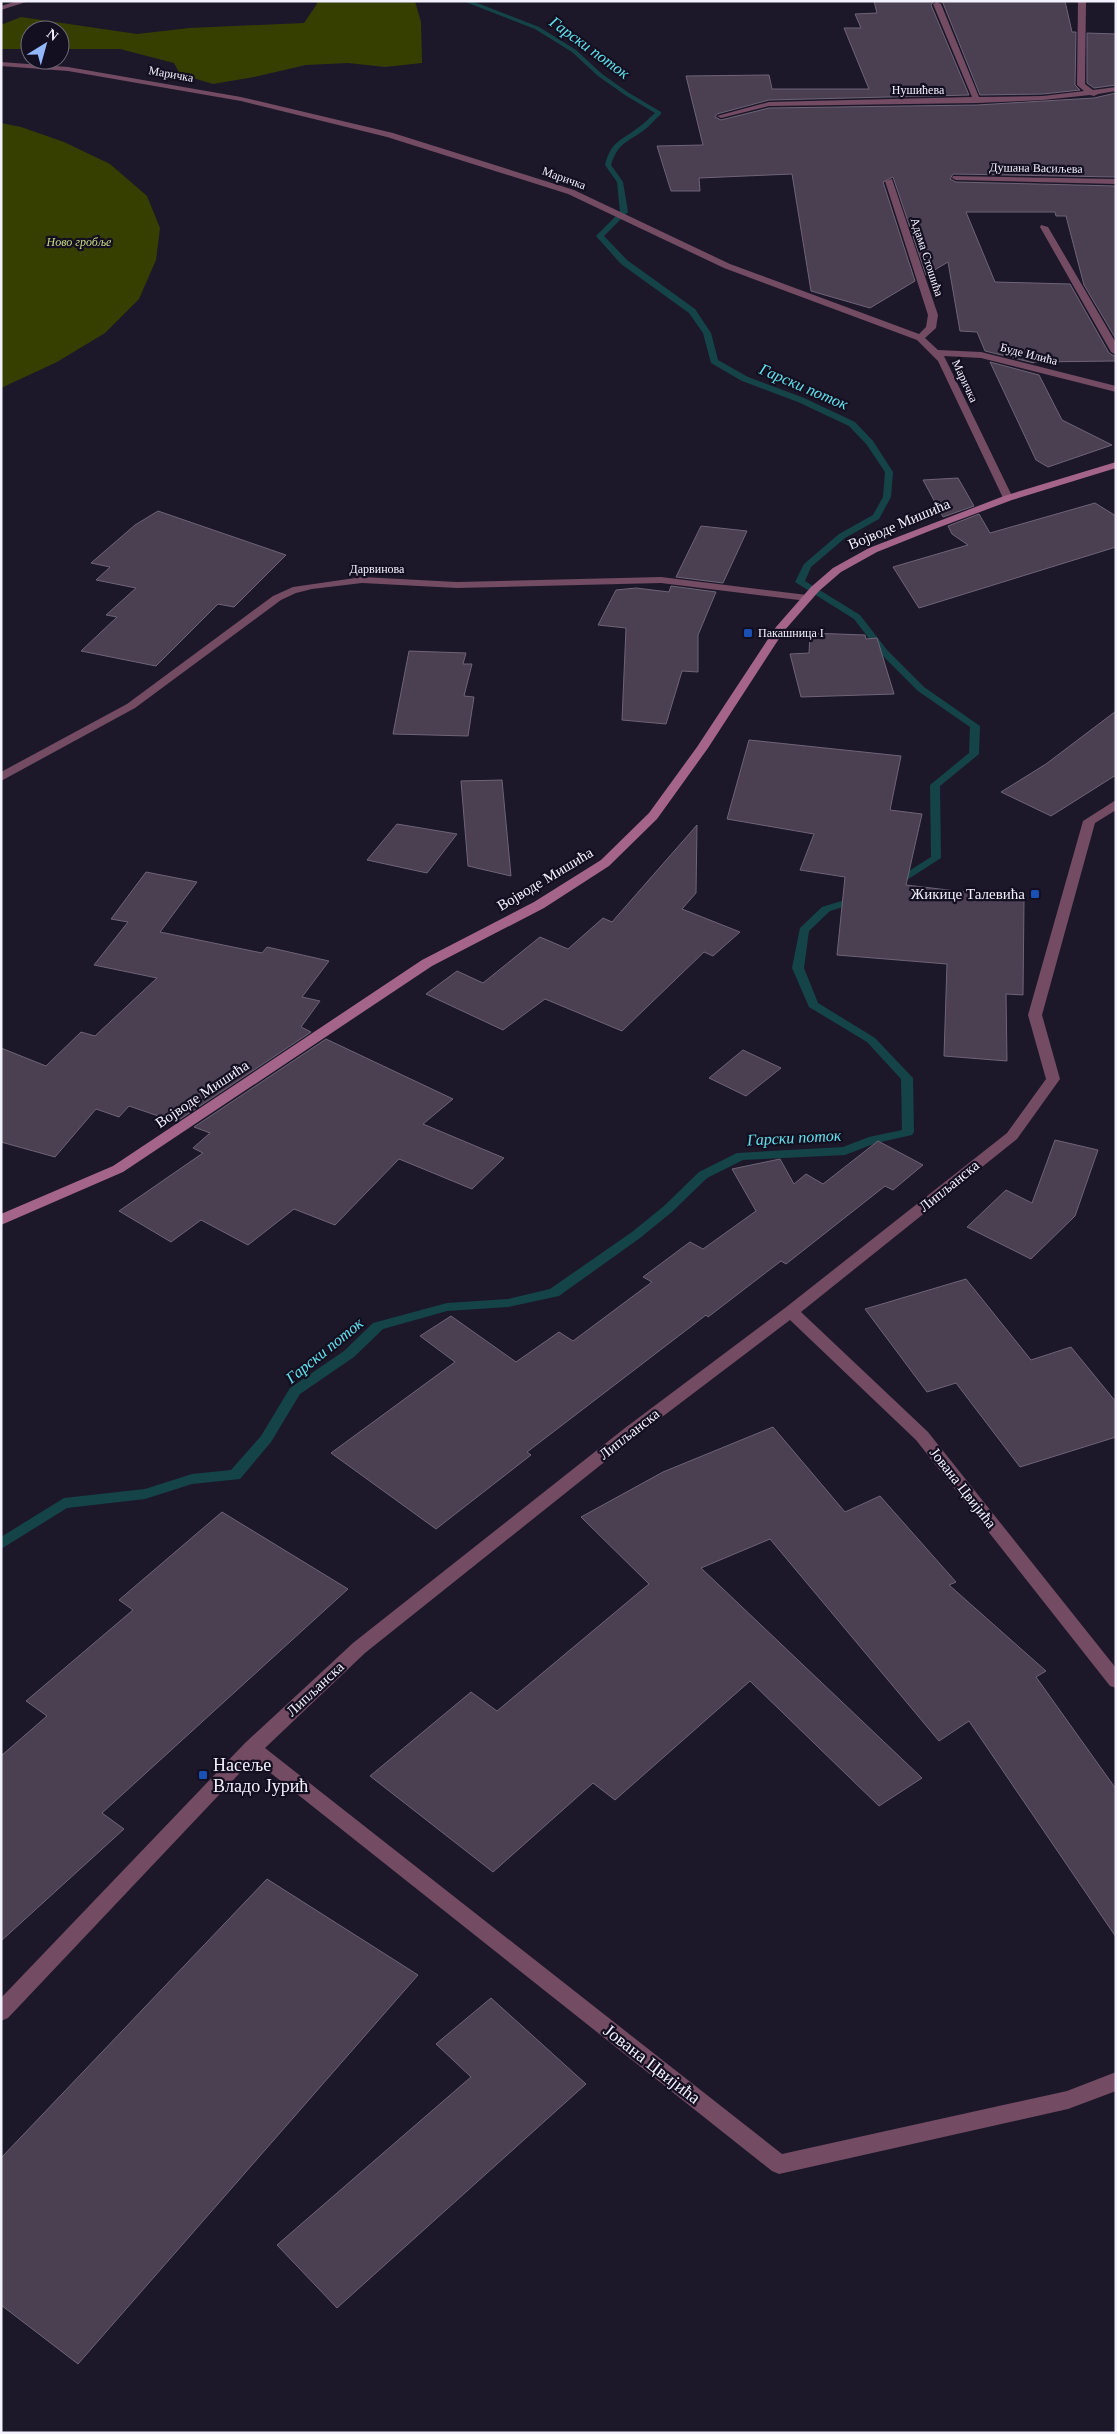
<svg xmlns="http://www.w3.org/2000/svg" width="1117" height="2434" font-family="Georgia,serif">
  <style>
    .green { fill: #373f00 }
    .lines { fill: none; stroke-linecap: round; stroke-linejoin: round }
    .stream { fill: #154448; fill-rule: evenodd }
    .building { fill: #4a4052; stroke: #6f6377 }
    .street { fill: #734b63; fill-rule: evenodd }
    .secondary { fill: #a5658b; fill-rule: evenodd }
    .transit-dot { fill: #1a4fb4; stroke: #130f20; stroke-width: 2 }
    .labels { text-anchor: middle; stroke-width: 4.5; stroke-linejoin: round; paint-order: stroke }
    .far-street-label { font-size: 12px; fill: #f2f1fd; stroke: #130f20 }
    .far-park-label { font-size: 12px; font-style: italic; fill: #c9da83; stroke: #130f20 }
    .far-poi-label { font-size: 12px; fill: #f2f1fd; stroke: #130f20; text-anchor: start }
    .street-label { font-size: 15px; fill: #f2f1fd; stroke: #130f20 }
    .poi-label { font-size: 15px; fill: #f2f1fd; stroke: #130f20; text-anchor: end }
    .water-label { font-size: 16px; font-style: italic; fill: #61e1ec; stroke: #130f20 }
    .near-poi-label { font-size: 18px; fill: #f2f1fd; stroke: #130f20; text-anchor: start }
    .near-street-label { font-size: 18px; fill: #f2f1fd; stroke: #130f20 }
  </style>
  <rect width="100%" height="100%" fill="#1c182a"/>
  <!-- green -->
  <path class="green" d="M316,1h99l6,21 1,41 -37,4 -37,-4 -42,2 -52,12 -41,7 -33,-10 -6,-11 -54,-14h-60v-19h-30v19h-29v-24l20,-8 116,17 53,-6 114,-5 13,-19z
    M1,123l20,4 43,15 46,22 37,32 13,32 -4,32 -17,39 -34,34 -48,29 -56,26z"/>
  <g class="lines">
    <!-- stream -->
    <path class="stream" d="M463,1h9l67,26 37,23 26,24 27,19 32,19v2c-6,5 -11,12 -18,17 -17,12 -25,12 -32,34l12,17 5,30 -24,24 23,24 68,49 16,24 7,27 30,17 56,21 51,24 18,19 20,31 -2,25 -12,22 -34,19 -34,29 -6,14 55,34 27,35 37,37 56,39 -1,28 -39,32 1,72 -42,27h-8l-1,-2 41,-26 -1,-72 39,-32 1,-26 -52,-36 -37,-37 -27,-35 -59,-37 9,-18 35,-30 34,-19 10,-18 2,-25 -18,-27 -18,-19 -51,-24 -56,-21 -31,-18 -8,-30 -14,-20 -68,-49 -25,-28 24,-24 -3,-30 -12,-17c6,-24 16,-24 34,-38 6,-4 10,-9 16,-14l-30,-18 -27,-19 -26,-24 -37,-23z
      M858,896l4,1 1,2 -1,2 -32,10 -21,20 -5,37 14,35 57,35 38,40 1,54 -2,3 -36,8 -31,12 -102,5 -36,18 -35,34 -32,26 -81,58 -51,11 -61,4 -64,18 -29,28 -54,37 -29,48 -31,37 -48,5 -47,15 -78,9 -66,41v-12l63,-39 81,-9 47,-15 39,-4 30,-34 29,-48 54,-37 29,-28 74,-20 61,-4 42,-10 82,-57 32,-26 35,-34 38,-19 106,-6 26,-10 33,-7 -1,-51 -34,-37 -58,-35 -17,-39 8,-40 22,-21z"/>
  </g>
  <!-- building -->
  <path class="building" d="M874,1h60l-3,4 38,90 -200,5 -52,14 -2,3 6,3 48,-12 208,-3 117,-7 22,-5v84l-163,-3 -3,5 6,3 160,4v153l-32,-54 -18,-69h-10l-1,-4h-89l29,70 75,2 39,69 7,4v4l-83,1 1,1 -49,-12 -8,-19 -17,-1 -12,-69 -22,13 -33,-98 -10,5 32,99 -45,27 -59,-17 -19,-117 -93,4 1,13h-29l-14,-45 46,-1 -17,-69 83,-1 3,14h97l-25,-61h17l-6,-14 22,-1z
    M940,1h125l7,31h4l-1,53 5,5 -37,4 -63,1 -37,-92z
    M1087,33l29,1v51l-22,3 -7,-5z
    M990,362l49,13 23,45 50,25 -64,22 -12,-7z
    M958,478l16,28 -31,11 -20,-37z
    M1095,503l21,13v31l-197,61 -26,-41 75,-22 -16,-11 -4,-8 31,-12 11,19z
    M158,511l128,44 -52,52 -16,-3 -62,62 -75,-15 36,-34 -11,-2 30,-27 -40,-8 14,-13 -19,-4 44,-38z
    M701,526l46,5 -24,52 -47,-6z
    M671,586l45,6 -18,43v37l-16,-1 -16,53 -44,-4 4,-92 -28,-3 18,-35 20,-2 33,4z
    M810,633l55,2 1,4 11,-1 17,56 -93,3 -11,-43 19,-1z
    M409,651l57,2 -3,11h9l-8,32 10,1 -6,39 -75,-2z
    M1116,711v64l-65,41 -50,-24 45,-28z
    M749,740l152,16 -11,54 32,4 -16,71 118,14 -1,96 -17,-1 1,67 -63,-5 3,-92 -110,-9 8,-78 -45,-7 14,-36 -87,-15z
    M502,780l9,96 -43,-10 -7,-85z
    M397,824l60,10 -30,39 -60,-13z
    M697,825l-1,68 -14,16 58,23 -27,24 -9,-4 -82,79 -77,-32 -42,31 -77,-36 31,-23 26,12 57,-46 28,12 35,-31 9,4z
    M146,872l51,10 -37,50 102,21 5,-6 62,14 -27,36 18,4 -19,26 10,5 -135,90 -47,-16 -10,11 -23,-8 -41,48 -54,-15v-94l45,18 35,-34 14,4 62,-58 -63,-13 34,-43 -17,-3z
    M326,1039l127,60 -30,25 81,34 -32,31 -73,-30 -64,66 -41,-16 -46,36 -47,-25 -30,22 -52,-31 84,-58 -10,-5 17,-15 -16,-6z
    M743,1050l38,18 -35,28 -37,-18z
    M1055,1140l43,10 -23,66 -44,43 -64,-32 39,-37 26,13z
    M878,1141l45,24 -30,25 -8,-4 -99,78 -5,-3 -73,56 -2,-2 -179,137 4,3 -95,74 -105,-76 124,-91 -35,-26 31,-20 65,46 43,-30 14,9 79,-59 -9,-5 47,-35 13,7 53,-38 -24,-42 48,-10 14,25 12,-10 17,10z
    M966,1279l65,81 40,-13 45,55v35l-96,30 -64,-84 -29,9 -62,-83z
    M773,1427l72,85 35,-16 76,86 -7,3 97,86 -10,6 80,112v148l-147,-216 -30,20 -169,-202 -69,29 221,210 -43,28 -129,-125 -135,119 -22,-17 -100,89 -123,-96 101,-84 26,19 152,-127 -68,-67 82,-45z
    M222,1512l126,77 -246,224 22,16 -123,112v-185l46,-40 -21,-15 107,-91 -14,-10z
    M267,1879l151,96 -340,389 -77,-59v-147z
    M491,1998l95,86 -249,224 -60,-63 194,-168 -35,-33z"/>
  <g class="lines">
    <!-- street -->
    <path class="street" d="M17,1h12l-28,9v-4z
      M1078,1h8l-1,83 8,6 23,-3v4l-18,3 -4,2 -4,-1 -47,5 -66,3 -208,3 -48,12 -4,-2 52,-14 203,-5 -39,-93 4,-2 4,2 38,93 64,-1 41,-5 -7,-6z
      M1,62l67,5 173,30 152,36 181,57 156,74 189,70 7,-7 2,-12 -43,-134 7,-2 46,136 -2,13 -11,10 13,12 43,2 135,34v6l-135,-34 -37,-2 69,142 -5,3 -4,-1 -66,-139 -21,-21 -193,-72 -156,-74 -181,-57 -146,-36 -173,-30 -67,-5z
      M953,176l163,3v5l-160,-4 -4,-2z
      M1041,225l7,2 68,116v12l-5,-3 -71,-125z
      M362,577l95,5 204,-5 146,18 6,3 -6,3 -146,-18 -204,5 -95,-5 -50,6 -16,4 -15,7 -146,108 -134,73v-9l126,-68 146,-108 20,-9z
      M1116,800v10l-21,13 -53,192 18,64 -43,60 -216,173 127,120 188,236v20l-6,-2 -194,-246 -126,-120 -153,116 -272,217 -100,95 517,406 285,-63 49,-19v19l-48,18 -289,65 -7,-3 -519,-412 -245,259 -7,3v-23l244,-255 108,-100 272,-215 160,-120 222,-175 39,-54 -18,-64 55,-194z"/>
    <!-- secondary -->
    <path class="secondary" d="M1116,462v6l-104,32 -80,30 -55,22 -36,20 -22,19 -35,40 -76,117 -51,71 -48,47 -65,42 -112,58 -309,206 -122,53v-11l112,-48 309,-206 112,-58 67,-42 48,-47 48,-66 79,-120 35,-40 22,-19 36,-20 135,-52z"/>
  </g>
  <!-- markers -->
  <g class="transit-dot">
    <rect x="743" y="628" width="10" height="10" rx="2.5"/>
    <rect x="1030" y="889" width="10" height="10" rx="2.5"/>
    <rect x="198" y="1770" width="10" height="10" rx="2.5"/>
  </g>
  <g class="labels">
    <!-- far-street labels -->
    <g class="far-street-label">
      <text transform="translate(171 74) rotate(10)" y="4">Маричка</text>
      <text x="918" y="94">Нушићева</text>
      <text transform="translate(1036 168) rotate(1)" y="4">Душана Васиљева</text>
      <text transform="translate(564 178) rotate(20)" y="4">Маричка</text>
      <text transform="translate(927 257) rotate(72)" y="4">Адама Стошића</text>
      <text transform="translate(1029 354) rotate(14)" y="4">Буде Илића</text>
      <text transform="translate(965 381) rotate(65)" y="4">Маричка</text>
      <text x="377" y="573">Дарвинова</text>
    </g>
    <!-- far-park labels -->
    <g class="far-park-label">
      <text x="79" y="246">Ново гробље</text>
    </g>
    <!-- far-poi labels -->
    <g class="far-poi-label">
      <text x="758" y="637">Пакашница I</text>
    </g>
    <!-- street labels -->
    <g class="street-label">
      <text transform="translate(899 524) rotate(-23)" y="5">Војводе Мишића</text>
      <text transform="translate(545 879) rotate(-31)" y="5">Војводе Мишића</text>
      <text transform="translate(202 1094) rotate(-34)" y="5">Војводе Мишића</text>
      <text transform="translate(949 1186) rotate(-39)" y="5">Липљанска</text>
      <text transform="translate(629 1434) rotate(-38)" y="5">Липљанска</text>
      <text transform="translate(963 1488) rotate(52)" y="5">Јована Цвијића</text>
      <text transform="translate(315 1689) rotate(-43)" y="5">Липљанска</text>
    </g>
    <!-- poi labels -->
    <g class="poi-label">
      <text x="1025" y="899">Жикице Талевића</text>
    </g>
    <!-- water labels -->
    <g class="water-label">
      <text transform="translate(590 47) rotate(36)" y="6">Гарски поток</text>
      <text transform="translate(804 386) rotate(23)" y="6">Гарски поток</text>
      <text transform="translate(794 1137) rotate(-3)" y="6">Гарски поток</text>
      <text transform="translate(324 1350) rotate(-39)" y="6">Гарски поток</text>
    </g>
    <!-- near-poi labels -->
    <g class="near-poi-label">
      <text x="213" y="1771">Насеље<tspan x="213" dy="21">Владо Јурић</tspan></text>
    </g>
    <!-- near-street labels -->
    <g class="near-street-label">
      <text transform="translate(652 2064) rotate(38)" y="6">Јована Цвијића</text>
    </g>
  </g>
  <!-- border -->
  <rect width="1117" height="2434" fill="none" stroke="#f2f1fd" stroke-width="5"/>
  <!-- north arrow -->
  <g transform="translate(45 45) rotate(37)"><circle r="24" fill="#130f20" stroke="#6c6978"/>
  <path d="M0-4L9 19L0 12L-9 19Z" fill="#93b7fd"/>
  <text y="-8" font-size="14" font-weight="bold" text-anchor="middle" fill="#f2f1fd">N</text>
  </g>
</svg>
